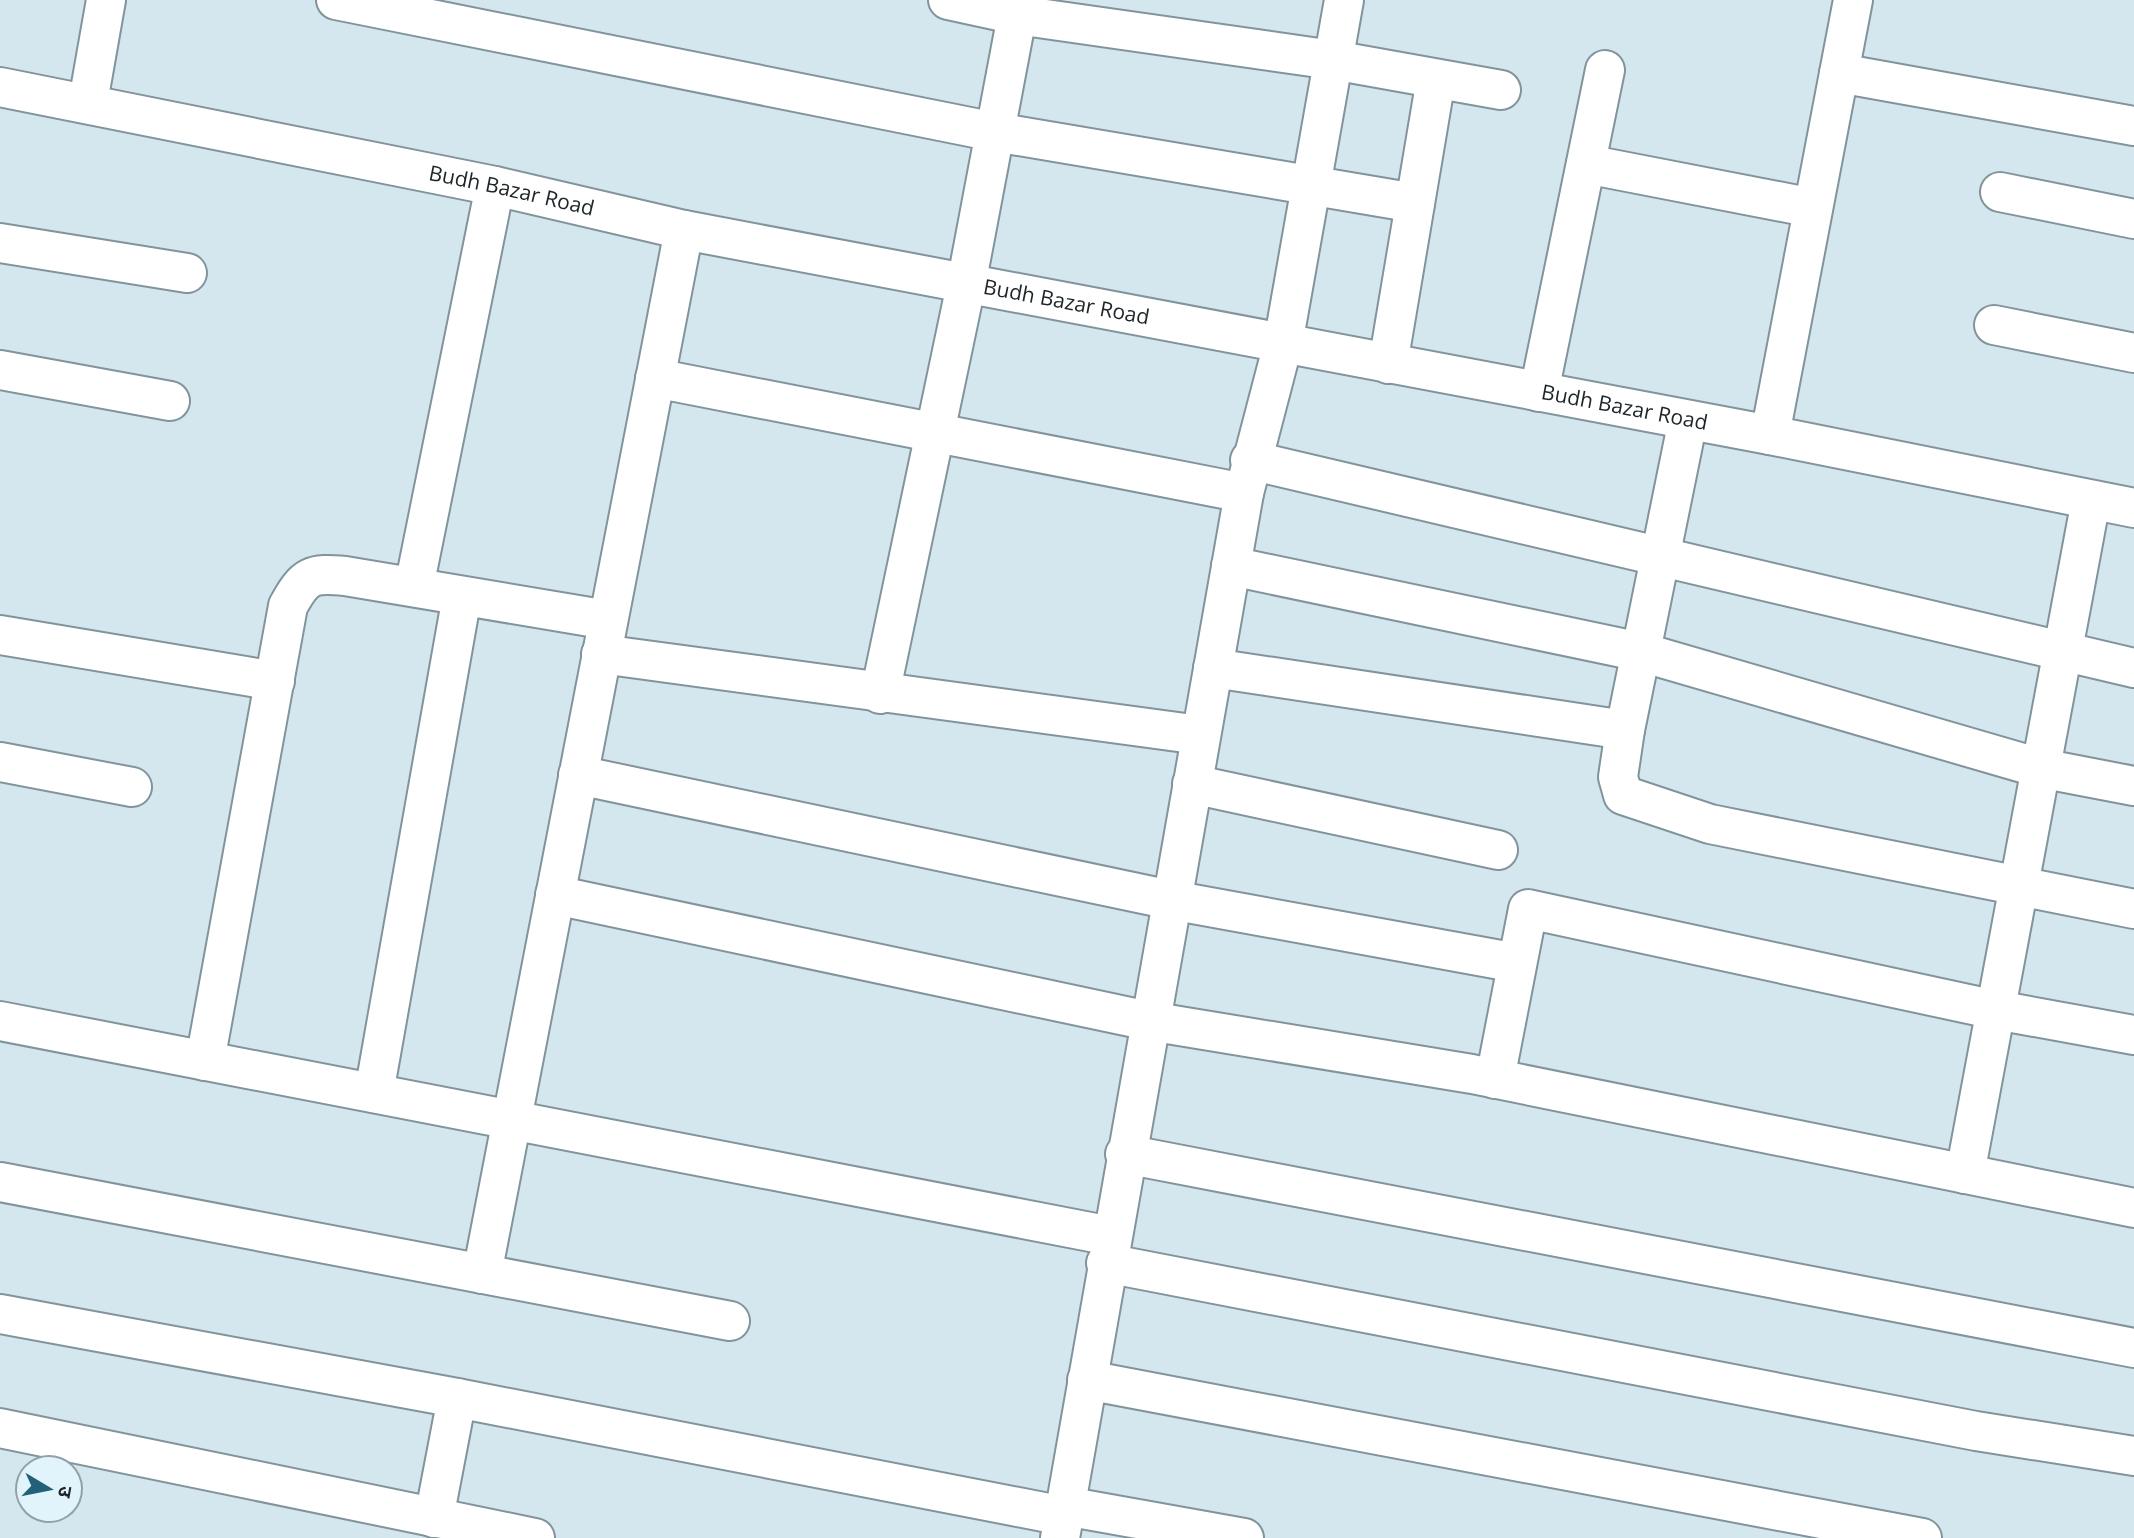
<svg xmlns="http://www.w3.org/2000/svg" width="2134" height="1538" font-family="'Open Sans','Noto Sans Devanagari',sans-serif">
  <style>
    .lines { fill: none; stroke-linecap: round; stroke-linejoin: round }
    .minor-casing { stroke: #82949b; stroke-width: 42 }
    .minor { stroke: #fff; stroke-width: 38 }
    .labels { text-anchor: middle; stroke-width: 7; stroke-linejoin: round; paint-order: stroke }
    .street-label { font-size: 21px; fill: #1e2528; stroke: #e1f4fc }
  </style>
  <rect width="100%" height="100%" fill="#d4e7ef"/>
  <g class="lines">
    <!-- minor casing -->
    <g class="minor-casing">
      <g id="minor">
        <path d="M336,0l659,132 420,71"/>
        <path d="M948,0l69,15 316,45 168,30"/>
        <path d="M1839,73l295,53"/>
        <path id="s1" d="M0,87l495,99 189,44 1086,205 364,73"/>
        <path d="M88,102l18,-102"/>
        <path d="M1586,164l227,44"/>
        <path d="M2000,192l134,27"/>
        <path d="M0,243l187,30"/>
        <path d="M1994,325l140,28"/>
        <path d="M1388,364l48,-285"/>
        <path d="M0,370l170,31"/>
        <path d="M655,378l589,115"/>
        <path d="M1539,392l66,-322"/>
        <path d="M1688,420l-63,310 -7,47 5,18 87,29 424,85"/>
        <path d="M1770,435l83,-435"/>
        <path d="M1250,460l884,208"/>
        <path d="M1231,566l410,86 399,116 94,18"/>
        <path d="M414,587l81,-401"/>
        <path d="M0,635l275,46"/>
        <path d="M601,654l599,81"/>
        <path d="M1213,668l412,62"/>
        <path d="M880,694l86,-409 54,-285"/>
        <path d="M0,762l132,25"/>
        <path d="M578,775l593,125 346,63"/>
        <path d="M1192,784l306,66"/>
        <path d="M555,895l594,126 323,53 662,134"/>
        <path d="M0,1021l1111,215"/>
        <path d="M205,1061l83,-455c17,-31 23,-33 57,-30l263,44"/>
        <path d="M1495,1079l33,-170 468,101 138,25"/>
        <path d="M374,1093l88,-497"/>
        <path d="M1125,1154l1009,194"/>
        <path d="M1965,1174l126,-674"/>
        <path d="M0,1182l730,139"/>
        <path d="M1106,1263l870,168 158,25"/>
        <path d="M482,1274l202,-1044"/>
        <path d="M0,1314l457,84 607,118"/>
        <path d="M1087,1380l835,158"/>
        <path d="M0,1428l535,110"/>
        <path d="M1065,1506l179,32"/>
        <path d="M434,1518l23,-120"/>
        <path d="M1060,1538l184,-1045 39,-149 61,-344"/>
      </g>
    </g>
    <!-- minor -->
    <use href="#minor" class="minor"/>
  </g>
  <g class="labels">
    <!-- street labels -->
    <g class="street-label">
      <text dy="7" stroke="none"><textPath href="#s1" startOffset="522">Budh Bazar Road</textPath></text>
      <text dy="7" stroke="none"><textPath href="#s1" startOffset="1088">Budh Bazar Road</textPath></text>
      <text dy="7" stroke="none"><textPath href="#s1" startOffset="1656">Budh Bazar Road</textPath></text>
    </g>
  </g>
  <!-- north arrow -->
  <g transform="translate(49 1489) rotate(100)"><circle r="33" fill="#e1f4fc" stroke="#93a1a7" stroke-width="2"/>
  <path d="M0-5L12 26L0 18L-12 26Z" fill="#236178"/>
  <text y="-10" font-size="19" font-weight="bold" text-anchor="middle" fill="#1e2528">उ</text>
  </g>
</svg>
